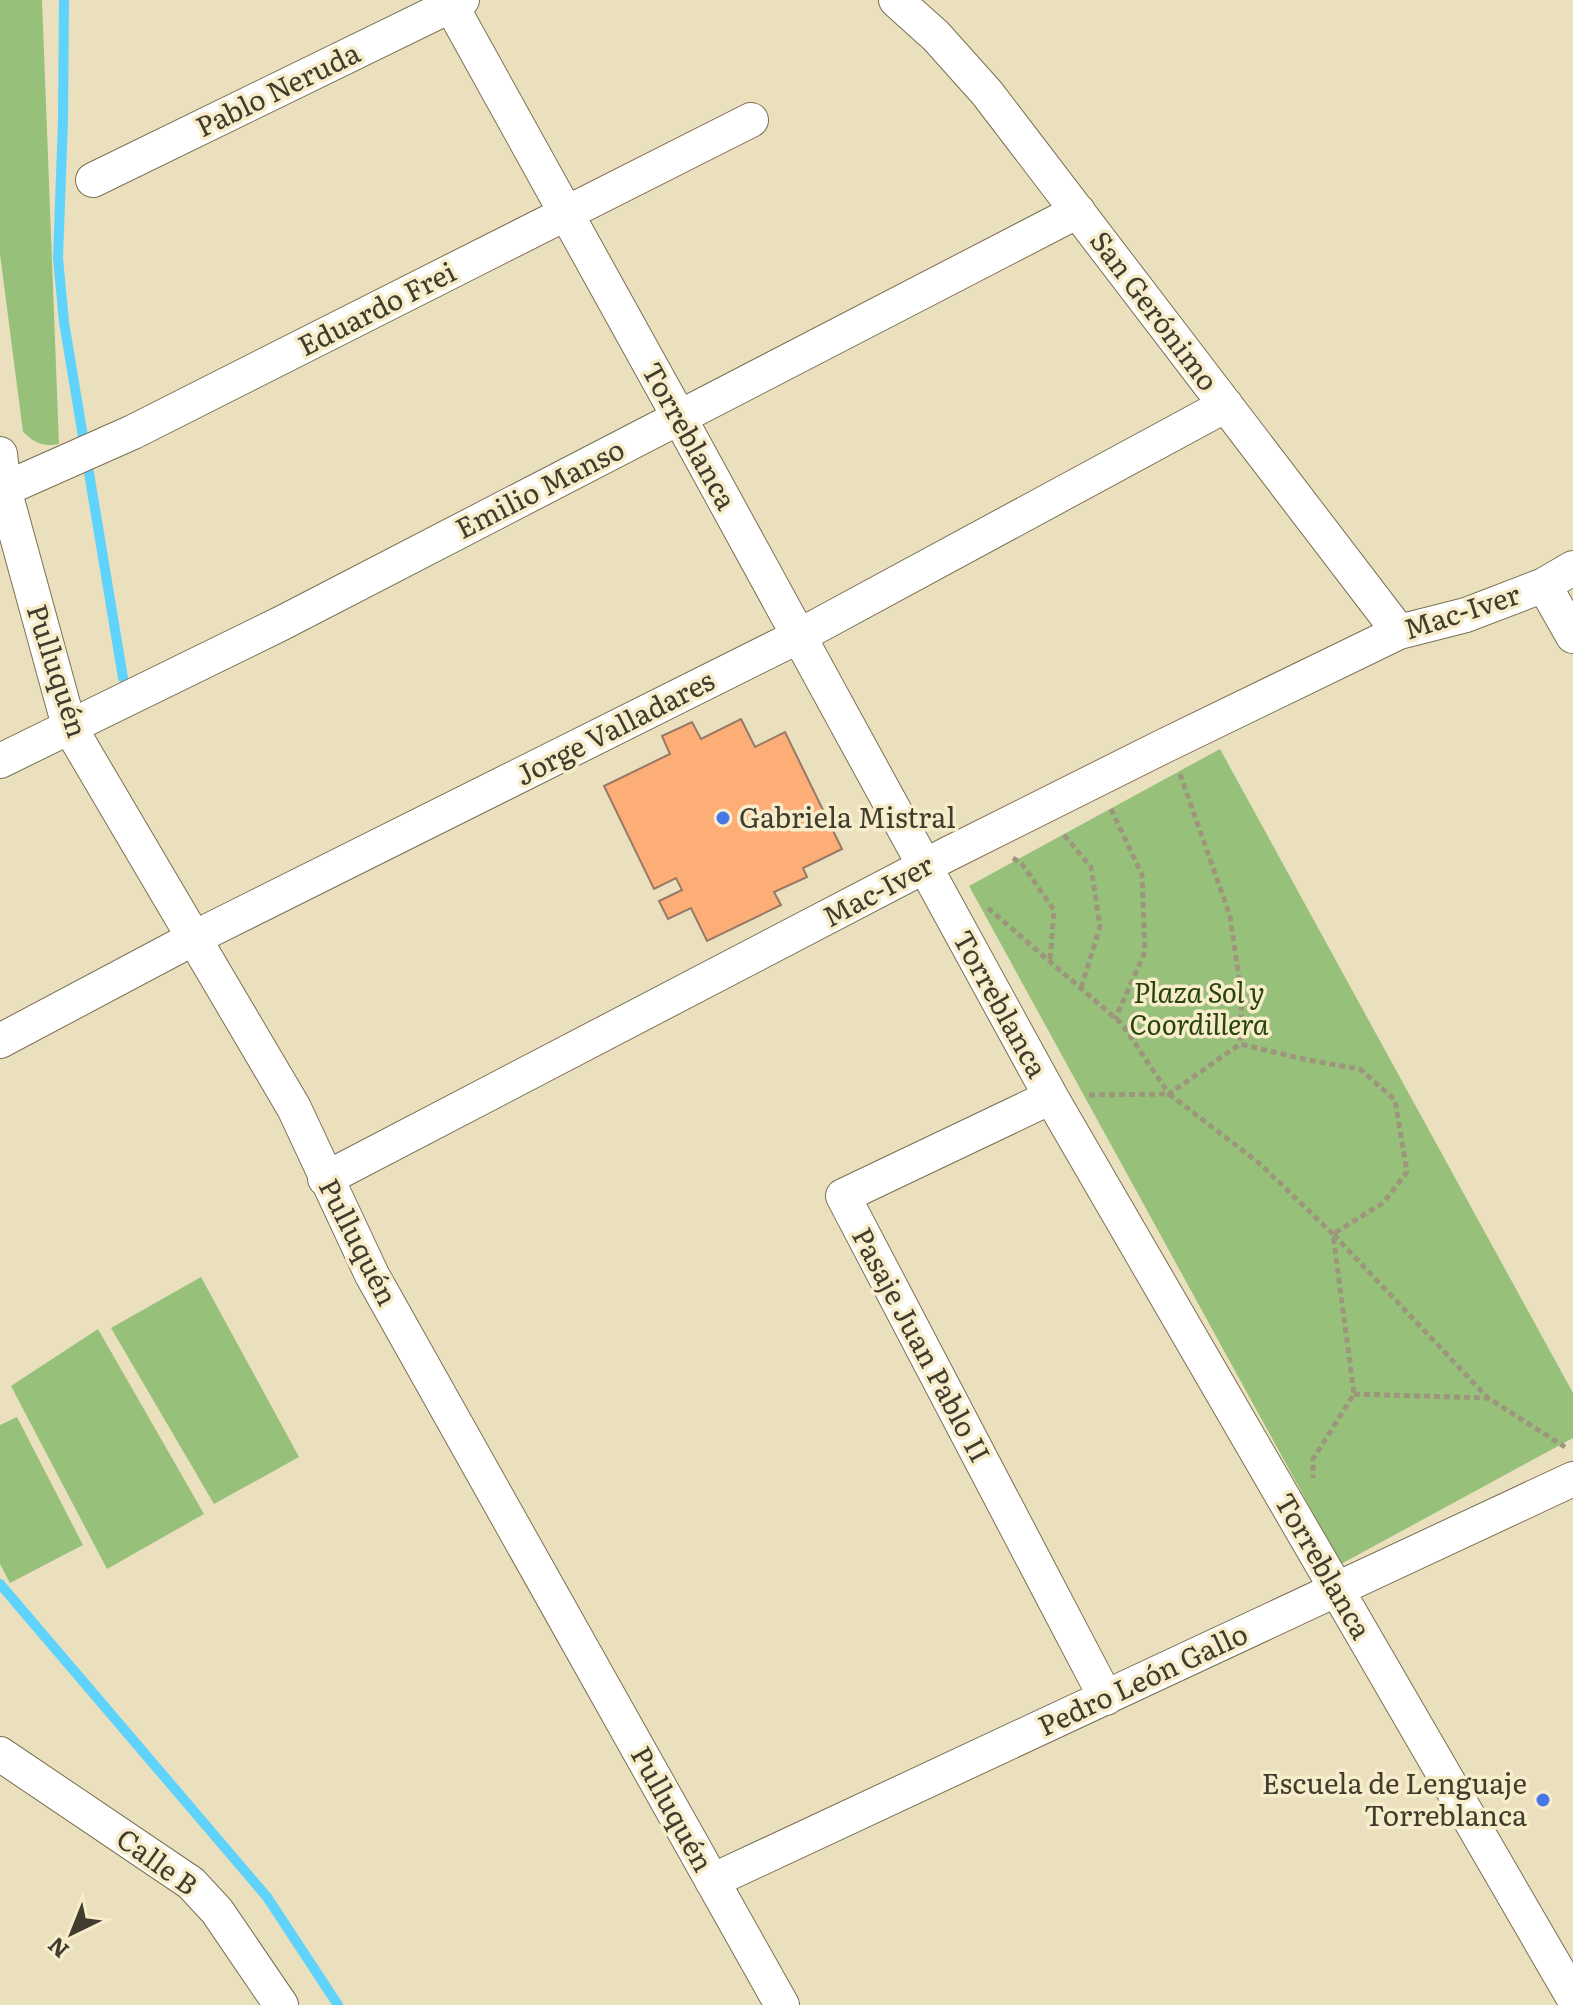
<svg xmlns="http://www.w3.org/2000/svg" width="1573" height="2005" font-family="Literata,serif">
  <style>
    .green { fill: #97c17b }
    .lines { fill: none; stroke-linecap: round; stroke-linejoin: round }
    .stream { stroke: #5fd3fb; stroke-width: 10 }
    .building { fill: #fdad76; stroke: #977967; stroke-width: 2 }
    .street-casing { stroke: #7a7052; stroke-width: 36 }
    .path { stroke: #9d957c; stroke-width: 5; stroke-dasharray: 6 4; stroke-linecap: butt }
    .street { stroke: #fff; stroke-width: 34 }
    .poi-dot { fill: #4778e9; stroke: #f8edcb; stroke-width: 3 }
    .labels { text-anchor: middle; stroke-width: 7; stroke-linejoin: round; paint-order: stroke }
    .street-label { font-size: 28px; fill: #403c2e; stroke: #f8edcb }
    .poi-label { font-size: 28px; fill: #403c2e; stroke: #f8edcb; text-anchor: start }
    .park-label { font-size: 28px; font-style: italic; fill: #26440c; stroke: #f8edcb }
  </style>
  <rect width="100%" height="100%" fill="#ebe0be"/>
  <!-- green -->
  <path class="green" d="M0,0h42l17,444c-16,3 -24,-1 -36,-12l-23,-178z
    M1220,749l353,644v45l-232,126 -372,-678z
    M201,1277l98,180 -85,47 -103,-176z
    M98,1329l106,185 -97,55 -96,-183z
    M17,1417l66,128 -73,38 -10,-19v-139z"/>
  <g class="lines">
    <!-- stream -->
    <path class="stream" d="M64,0l-1,121 -5,137 6,64 59,356
      M0,1584l267,313 71,108"/>
  </g>
  <!-- building -->
  <path class="building" d="M741,719l14,28 30,-15 57,117 -39,19 4,9 -33,15 7,13 -74,36 -16,-33 -23,11 -9,-18 23,-11 -6,-12 -22,11 -50,-103 66,-32 -8,-18 30,-14 9,17z"/>
  <g class="lines">
    <!-- street casing -->
    <g class="street-casing">
      <path id="street" d="M448,0l231,417 372,680 522,900
        M896,0l40,36 51,57 412,539
        M93,180l369,-180
        M0,454l4,35 65,237 225,382 78,167 410,730
        M0,491l133,-59 618,-312
        M1544,585l29,51
        M0,761l282,-138 796,-412
        M0,1041l194,-103 605,-302 427,-231
        M1051,1097l-208,99 263,502
        M325,1179l623,-325 216,-108 235,-114 67,-17 78,-30 29,-17
        M0,1754l191,129 26,28 64,94
        M712,1881l861,-402"/>
    </g>
    <!-- path -->
    <path class="path" d="M1180,774l50,142 12,84 -2,44
      M1111,809l31,66 3,77 -30,67
      M1064,835l27,32 9,60 -19,61
      M1013,858l9,6 32,46 -4,51
      M988,908l134,116 47,70 71,-50 68,16 52,9 35,31 12,72 -24,31 -50,31 155,164
      M1089,1095l80,-1 90,69 74,71 21,160 -41,65v19
      M1354,1394l134,4 77,49"/>
    <!-- street -->
    <use href="#street" class="street"/>
  </g>
  <!-- markers -->
  <g class="poi-dot">
    <circle cx="723" cy="818" r="8"/>
    <circle cx="1543" cy="1800" r="8"/>
  </g>
  <g class="labels">
    <!-- street labels -->
    <g class="street-label">
      <text transform="translate(278 90) rotate(-26)" y="10">Pablo Neruda</text>
      <text transform="translate(377 309) rotate(-27)" y="10">Eduardo Frei</text>
      <text transform="translate(1154 311) rotate(53)" y="10">San Gerónimo</text>
      <text transform="translate(689 436) rotate(61)" y="10">Torreblanca</text>
      <text transform="translate(540 489) rotate(-27)" y="10">Emilio Manso</text>
      <text transform="translate(1462 612) rotate(-18)" y="10">Mac-Iver</text>
      <text transform="translate(57 671) rotate(72)" y="10">Pulluquén</text>
      <text transform="translate(615 728) rotate(-27)" y="10">Jorge Valladares</text>
      <text transform="translate(878 891) rotate(-28)" y="10">Mac-Iver</text>
      <text transform="translate(1000 1004) rotate(61)" y="10">Torreblanca</text>
      <text transform="translate(358 1242) rotate(63)" y="10">Pulluquén</text>
      <text transform="translate(921 1345) rotate(62)" y="10">Pasaje Juan Pablo II</text>
      <text transform="translate(1323 1566) rotate(60)" y="10">Torreblanca</text>
      <text transform="translate(1143 1680) rotate(-25)" y="10">Pedro León Gallo</text>
      <text transform="translate(672 1809) rotate(61)" y="10">Pulluquén</text>
      <text transform="translate(157 1862) rotate(36)" y="10">Calle B</text>
    </g>
    <!-- poi labels -->
    <g class="poi-label">
      <text x="739" y="828">Gabriela Mistral</text>
      <text x="1527" y="1794" text-anchor="end">Escuela de Lenguaje<tspan x="1527" dy="32">Torreblanca</tspan></text>
    </g>
    <!-- park labels -->
    <g class="park-label">
      <text x="1199" y="1003">Plaza Sol y<tspan x="1199" dy="32">Coordillera</tspan></text>
    </g>
  </g>
  <!-- north arrow -->
  <g transform="translate(72 1933) rotate(223)" stroke="#f8edcb" stroke-width="6" paint-order="stroke">
  <path d="M0-6L14 30L0 20L-14 30Z" fill="#403c2e"/>
  <text y="-12" font-size="22" font-weight="bold" text-anchor="middle" fill="#403c2e">N</text>
  </g>
</svg>
